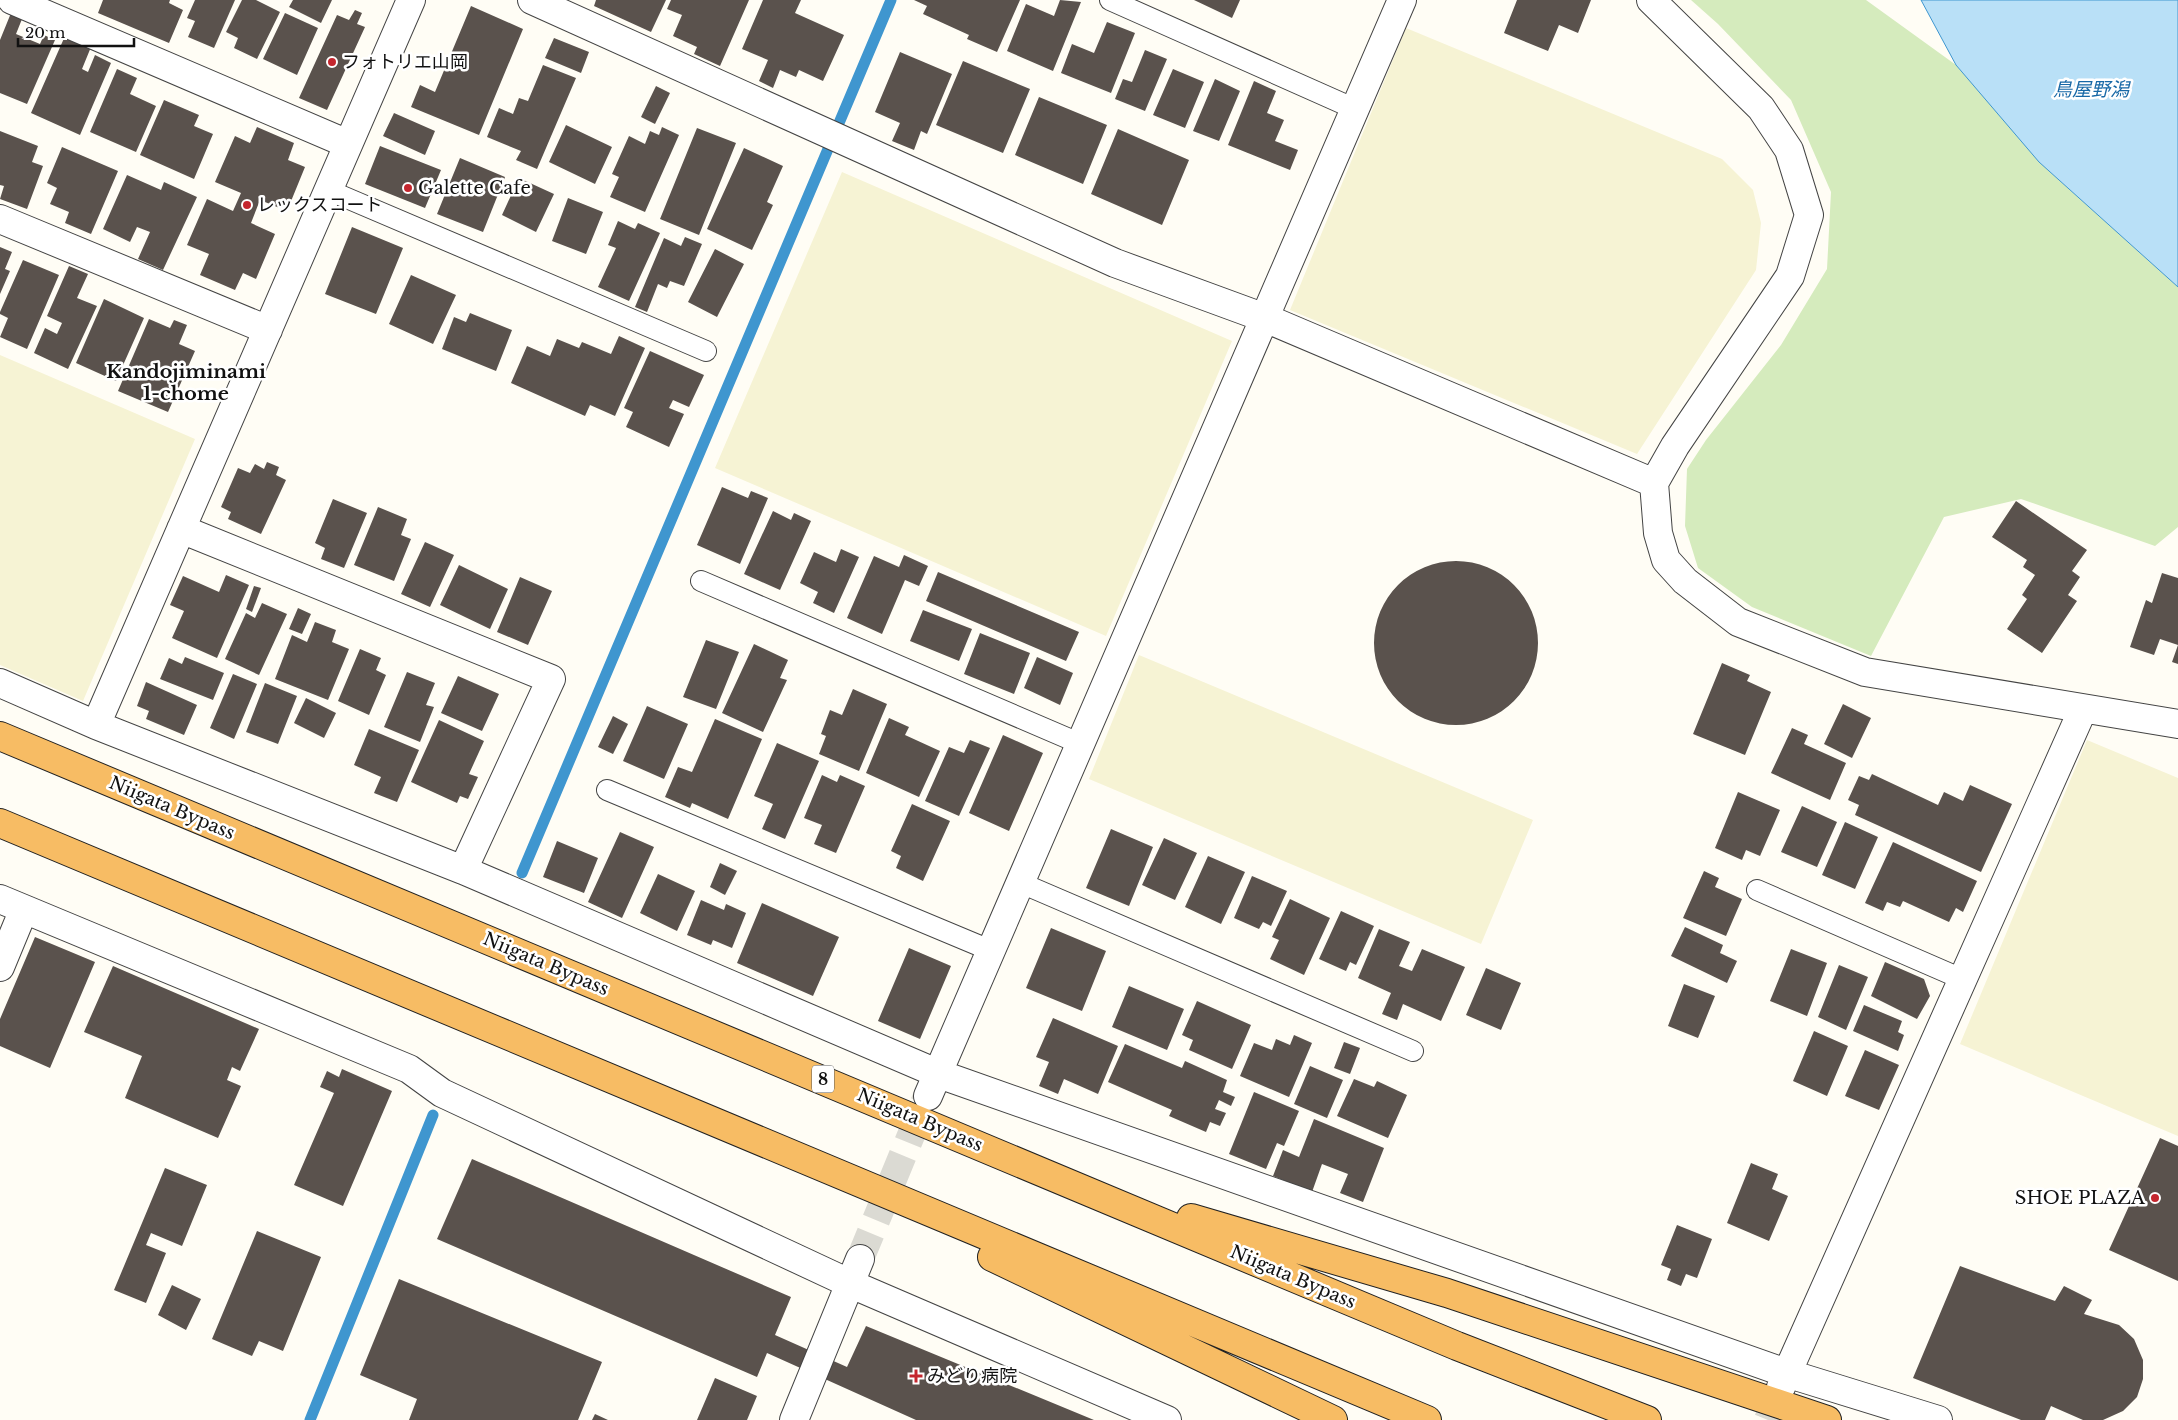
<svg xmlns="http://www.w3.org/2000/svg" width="2178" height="1420" font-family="'Libre Baskerville','Noto Sans JP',serif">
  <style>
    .farmland { fill: #f6f3d4 }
    .green { fill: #d5ebbd }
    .water { fill: #b9e0f7; stroke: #3f96cf }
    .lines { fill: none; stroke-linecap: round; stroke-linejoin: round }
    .stream { stroke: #3f96cf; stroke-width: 11 }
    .building { fill: #5a524d }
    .minor-tunnel { stroke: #dbdad3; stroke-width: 28; stroke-dasharray: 28 14; stroke-linecap: butt }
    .service-casing { stroke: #444; stroke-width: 22 }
    .minor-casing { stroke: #444; stroke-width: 30 }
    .trunk-casing { stroke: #222; stroke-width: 30 }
    .service { stroke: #fff; stroke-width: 20 }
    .minor { stroke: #fff; stroke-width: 28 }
    .trunk { stroke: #f7bc64; stroke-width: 28 }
    .poi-dot { fill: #c4262e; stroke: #fff; stroke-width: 2 }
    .labels { text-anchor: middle; stroke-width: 5; stroke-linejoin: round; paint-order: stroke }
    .shield { fill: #fff; stroke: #585858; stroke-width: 1 }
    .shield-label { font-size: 16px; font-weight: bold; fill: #111 }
    .poi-label { font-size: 18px; fill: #111; stroke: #fff; text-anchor: start }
    .street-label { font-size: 18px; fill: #111; stroke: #fff }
    .water-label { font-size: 19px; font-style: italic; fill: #1768a6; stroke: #fff }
    .neighbourhood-label { font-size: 19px; font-weight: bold; fill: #111; stroke: #fff }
  </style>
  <rect width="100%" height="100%" fill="#fffdf5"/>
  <!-- farmland -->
  <path class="farmland" d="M1406,28l316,131 31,31 8,33 -5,47 -119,184 -347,-144z
    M842,172l390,169 -126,295 -391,-168z
    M0,355l195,84 -112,262 -83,-36z
    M1139,655l394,165 -52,124 -392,-165z
    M2087,740l91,38v358l-218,-92z"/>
  <!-- green -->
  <path class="green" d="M1691,0h175l90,65 92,105 130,117v240l-23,19 -134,-47 -77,18 -73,139 -119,-49 -54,-39 -13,-42 2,-57 19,-29 75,-95 46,-76 4,-77 -40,-92 -73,-76z"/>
  <!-- water -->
  <path class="water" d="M1921,0h257v287l-139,-125 -83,-97z"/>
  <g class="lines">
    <!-- stream -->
    <path class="stream" d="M522,873l369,-873
      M310,1420l123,-305"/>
  </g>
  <!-- building -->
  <path class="building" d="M103,0h67l-1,3 14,7 -14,33 -71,-30z
    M195,0h40l-21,48 -26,-11 7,-16 -8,-3z
    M242,0h14l24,12 -23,47 -23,-11 4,-10 -12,-6z
    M293,0h39l-11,23 -32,-16z
    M596,0h70l-15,32 -57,-26z
    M671,0h78l-29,66 -26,-12 3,-7 -24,-11 9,-21 -15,-6z
    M763,0h38l-6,13 49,22 -21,46 -24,-11 -3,7 -16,-7 -7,18 -14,-7 9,-21 -26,-11z
    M914,0h106l-23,52 -30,-13 2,-4 -46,-21 4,-8z
    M1060,0l21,2 -28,69 -46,-20 19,-47 28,12z
    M1194,0h46l-8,18z
    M1517,0h74l-13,33 -19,-8 -11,26 -44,-18z
    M471,6l52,23 -44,106 -68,-28 9,-22 15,7z
    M355,10l7,3 -5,11 8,3 -38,83 -28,-12 38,-83 12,5z
    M11,13l11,6 -6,15 24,10 4,-9 11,5 -28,64 -27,-11v-53z
    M285,13l33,15 -21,47 -34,-16z
    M1107,22l28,11 -24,60 -50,-20 11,-29 22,9z
    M65,36l26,11 -9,22 6,3 7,-17 16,8 -31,72 -49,-22z
    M554,38l35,14 -8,21 -36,-15z
    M1145,50l22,9 -22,52 -30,-12 8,-20 9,3z
    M900,52l52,22 -25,60 -6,-3 -7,19 -22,-9 8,-18 -25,-11z
    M963,61l67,28 -27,64 -67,-28z
    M543,65l33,13 -39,91 -21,-9 5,-9 -34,-14 12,-29 14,6 6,-16 9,3z
    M117,69l20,9 -7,16 26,12 -20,46 -46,-20z
    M1173,69l31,13 -19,46 -32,-13z
    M1215,79l25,12 -21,50 -26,-10z
    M1254,81l22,10 -9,22 17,7 -9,21 23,9 -8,20 -62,-25z
    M656,86l14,7 -15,31 -14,-7z
    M1039,97l68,28 -24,59 -68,-29z
    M164,100l35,15 -5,11 19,8 -19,45 -54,-24z
    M394,113l41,18 -10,24 -42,-19z
    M566,125l46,22 -17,37 -46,-22z
    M257,127l37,16 -6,17 17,7 -18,44 -27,-11 -9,23 24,11 -19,45 -13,-6 -8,17 -35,-15 9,-21 -22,-9 20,-46 26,12 8,-18 -26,-11 20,-46 15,7z
    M662,127l17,8 -34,77 -35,-15 9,-20 -7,-3 17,-38 16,8 5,-13 9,4z
    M697,128l39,15 -37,92 -39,-16z
    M1118,129l71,31 -27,65 -71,-31z
    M0,131l38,15 -6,16 11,4 -16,43 -27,-10 4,-13 -4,-1z
    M380,146l61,24 -16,38 -60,-24z
    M62,147l56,24 -27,63 -26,-11 4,-11 -19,-8 7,-16 -10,-5z
    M744,148l39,18 -16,36 6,3 -21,45 -45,-21z
    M460,158l45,19 -22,55 -46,-18z
    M127,175l34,15 3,-8 33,15 -34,73 -25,-11 12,-27 -13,-5 -7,15 -27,-13z
    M519,178l35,16 -18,38 -34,-17z
    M568,198l35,14 -17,42 -34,-13z
    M618,221l17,8 3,-6 22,10 -31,68 -31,-14 18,-39 -8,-3z
    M352,227l51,21 -27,66 -51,-20z
    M685,237l17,7 -18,42 -14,-5 -3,7 -9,-4 -11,28 -12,-5 29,-69 17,8z
    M0,247l12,5 -7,17 5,2 -10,23z
    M715,249l29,15 -27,53 -29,-15z
    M23,260l36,15 -32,74 -27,-12 8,-19 -8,-4v-2z
    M69,266l19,8 -11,24 20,8 -29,63 -34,-16 11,-25 12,6 5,-11 -15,-7z
    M411,275l45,20 -23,49 -44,-20z
    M104,299l40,19 -28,63 -40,-18z
    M470,313l42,17 -16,41 -54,-22 12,-32 12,5z
    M149,319l21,9 4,-8 13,5 -8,19 16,7 -27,61 -50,-21z
    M619,336l26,12 -30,68 -25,-11 -5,11 -74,-33 16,-37 23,10 7,-17 22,9 3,-6 29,12z
    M650,351l54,24 -15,32 -16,-7 -4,8 15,6 -15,33 -43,-20 7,-15 -9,-4z
    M267,462l12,5 -3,8 10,5 -25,54 -33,-15 3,-7 -10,-5 17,-39 12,5 5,-9 9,5z
    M722,487l26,11 3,-7 17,7 -28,66 -43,-19z
    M333,499l34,14 -23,55 -23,-9 4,-11 -10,-5z
    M2016,501l71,49 -15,21 8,6 -12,18 9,6 -35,52 -35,-24 20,-30 -5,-4 13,-20 -12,-8 4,-7 -35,-23z
    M378,507l29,12 -6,16 10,4 -17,42 -40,-16z
    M773,511l18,9 3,-7 17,8 -31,69 -36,-16z
    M425,542l29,13 -24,52 -29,-13z
    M841,549l18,8 -25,56 -21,-10 5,-11 -18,-9 14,-31 22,10z
    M904,555l24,11 -9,20 -14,-6 -23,54 -35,-16 27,-62 25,11z
    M1374 643a82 82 0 1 1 164 0a82 82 0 1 1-164 0Z
    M459,565l49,24 -18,40 -50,-24z
    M938,572l141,60 -13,29 -140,-60z
    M2162,573l16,5v86l-6,-2 6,-17 -18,-6 -6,16 -24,-8 16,-47 6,3z
    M226,575l23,10 -32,73 -45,-20 12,-27 -14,-6 13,-29 36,16z
    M520,577l32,14 -24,54 -31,-13z
    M254,586l7,2 -9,24 -6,-3z
    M262,603l25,11 -28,61 -34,-16 21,-46 9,5z
    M298,608l13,6 -9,20 -13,-5z
    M923,610l49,19 -13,32 -49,-20z
    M315,622l21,8 -4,12 17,7 -21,51 -53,-21 17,-44 15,7z
    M980,633l50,20 -16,41 -50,-20z
    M706,640l33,12 -23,57 -33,-12z
    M754,644l34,16 -8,18 7,2 -24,52 -41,-19z
    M360,649l21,9 -5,12 10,5 -17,40 -31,-14z
    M185,657l39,16 -11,27 -53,-21 9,-21 13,6z
    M1037,657l36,16 -13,32 -36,-17z
    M1722,663l28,12 -3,6 24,11 -26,63 -52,-21z
    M407,672l28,11 -9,22 8,2 -14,35 -36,-15z
    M233,674l24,10 -23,55 -24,-11z
    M458,676l41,18 -17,37 -41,-18z
    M146,682l51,23 -13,30 -38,-16 3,-8 -12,-5z
    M265,683l32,13 -19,48 -32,-12z
    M853,689l34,15 -28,67 -40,-17 7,-18 -5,-2 9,-24 12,5z
    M306,698l30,15 -12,25 -30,-15z
    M1843,704l28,14 -19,40 -28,-14z
    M647,706l41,18 -24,55 -41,-18z
    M613,716l15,8 -15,30 -15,-7z
    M889,718l20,9 -4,8 35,16 -21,46 -53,-24z
    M715,719l47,20 -34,80 -36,-16 -2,5 -25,-11 13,-30 14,5z
    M439,720l45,21 -15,33 9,3 -10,22 -8,-3 -3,7 -46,-21z
    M1792,728l16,7 -4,9 42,19 -16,37 -59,-27z
    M369,729l50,21 -22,52 -23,-9 7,-16 -27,-12z
    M1003,735l40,18 -34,78 -40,-18z
    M970,740l20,8 -31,68 -34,-15 24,-54 15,6z
    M777,743l42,18 -34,78 -23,-10 11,-25 -19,-8z
    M1872,774l66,31 6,-13 19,9 7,-16 42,19 -31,68 -126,-57 4,-10 -11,-5 11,-24 10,4z
    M822,775l15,7 3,-7 25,11 -29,67 -22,-9 8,-19 -18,-7z
    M1738,792l42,18 -20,46 -14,-6 -4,10 -27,-12z
    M912,804l38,17 -27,60 -27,-13 5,-12 -10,-5z
    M1802,806l35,16 -20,45 -36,-15z
    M1845,822l33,15 -23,52 -33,-14z
    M1111,829l42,18 -24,59 -43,-18z
    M620,832l34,15 -32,71 -34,-16z
    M1164,838l33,15 -22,47 -33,-15z
    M557,841l41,17 -14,35 -41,-16z
    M1893,842l84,39 -14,31 -7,-4 -7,14 -46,-21 -3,6 -13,-5 -4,9 -18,-8z
    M1208,856l37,16 -24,52 -36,-17z
    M720,863l17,8 -12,24 -15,-8z
    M1704,871l15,7 -4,9 27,12 -16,37 -43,-18z
    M658,874l37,17 -18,40 -37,-18z
    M1252,876l35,15 -16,35 -8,-4 -4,7 -25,-11z
    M1290,899l40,19 -26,57 -34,-16 9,-19 -7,-3z
    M701,900l23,10 2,-6 20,9 -14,35 -19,-8 -2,5 -24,-10z
    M762,903l77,34 -26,59 -76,-33z
    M1341,911l33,15 -18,39 -6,-3 -4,9 -27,-12z
    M1685,927l38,18 -3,8 17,8 -10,22 -56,-27z
    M1051,928l55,23 -24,60 -56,-23z
    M1379,929l31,13 -11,24 13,5 10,-22 43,18 -24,54 -38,-17 -6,16 -15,-6 9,-21 -33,-15z
    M35,937l60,25 -45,106 -50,-22v-27z
    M909,948l42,18 -31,73 -42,-18z
    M1791,949l36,14 -20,53 -37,-15z
    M1885,962l39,17 6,17 -13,23 -46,-23z
    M1839,965l29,12 -22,53 -28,-13z
    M113,966l146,63 -19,42 -8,-4 -5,13 14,6 -23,52 -93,-40 17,-42 -58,-24z
    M1486,968l35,15 -20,47 -35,-15z
    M1684,984l31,12 -17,42 -30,-12z
    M1129,986l55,23 -17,41 -55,-23z
    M1197,1001l54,24 -19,44 -43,-19 4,-10 -11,-5z
    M1864,1005l38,16 -4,11 6,3 -6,16 -45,-20z
    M1053,1018l65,28 -20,48 -34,-15 -6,15 -19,-8 10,-24 -13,-5z
    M1814,1031l34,15 -21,50 -34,-15z
    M1294,1035l18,8 -23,54 -49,-21 14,-33 18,7 4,-11 14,6z
    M1344,1042l16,6 -10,26 -16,-6z
    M1125,1044l57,24 3,-7 42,19 -4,12 12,5 -4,9 -12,-6 -4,9 11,4 -6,13 -10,-4 -4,10 -37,-16 3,-6 -64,-28z
    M1865,1050l34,15 -20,45 -34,-14z
    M1310,1066l33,14 -16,38 -33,-14z
    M342,1069l50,22 -49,115 -49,-21 40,-92 -14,-6 7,-16 12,6z
    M1354,1079l20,8 3,-6 30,14 -19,43 -51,-22z
    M1254,1092l45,19 -15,35 -7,-3 -11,26 -37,-15z
    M1314,1119l70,29 -21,54 -23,-9 8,-19 -26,-10 -10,28 -39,-16 10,-26 16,7z
    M2160,1138l18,8v135l-69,-31z
    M472,1159l319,138 -16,38 72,32 19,-41 228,94h-178l-149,-67 -10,24 -320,-138z
    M1751,1163l27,11 -6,15 16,7 -19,45 -42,-18z
    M165,1168l42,17 -25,61 -31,-13 -5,12 20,8 -20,50 -32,-13z
    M1677,1225l35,14 -15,39 -11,-4 -5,12 -14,-6 4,-11 -10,-4z
    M257,1231l64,26 -38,94 -24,-10 -7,15 -40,-17z
    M1960,1266l95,35 9,-15 28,14 -8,14 35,11 15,14 9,21v19l-6,18 -14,14 -20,9h-20l-32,-14 -6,14h-24l-108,-42z
    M399,1279l203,83 -24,58h-169l8,-21 -57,-24z
    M172,1285l29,14 -15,31 -28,-15z
    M715,1378l42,18 -10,24h-50z
    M595,1414l13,6h-16z"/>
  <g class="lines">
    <!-- minor-tunnel -->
    <path class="minor-tunnel" d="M860,1259l66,-160
      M1768,1420l13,-33"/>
    <!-- service casing -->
    <g class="service-casing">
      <path id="service" d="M1110,0l245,109
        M328,190l378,161
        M701,581l380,163
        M607,790l385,161
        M1021,883l392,168
        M1757,890l205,89"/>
    </g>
    <!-- minor casing -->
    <g class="minor-casing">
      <path id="minor" d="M12,0l336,144
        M532,0l583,263 150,55 389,165
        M1651,0l110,108 28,42 20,65 -19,61 -115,170 -21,37 4,50 8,27 19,21 53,41 127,50 313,52
        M0,219l268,111
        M181,529l370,150 -88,191
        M0,683l96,42 367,145 476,204 847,299 152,47
        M96,725l315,-725
        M0,899l409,170 33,24 409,191 316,136
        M0,967l24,-58
        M928,1096l474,-1096
        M1781,1387l302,-678
        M794,1420l66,-161"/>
    </g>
    <!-- trunk casing -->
    <g class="trunk-casing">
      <path id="trunk" d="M0,736l1457,610 190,74
        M0,823l1427,597
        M1191,1218l256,75 380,127
        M992,1257l341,163"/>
    </g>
    <!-- service -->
    <use href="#service" class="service"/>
    <!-- minor -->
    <use href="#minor" class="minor"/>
    <!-- trunk -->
    <use href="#trunk" class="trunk"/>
  </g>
  <!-- markers -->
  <g class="poi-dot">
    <circle cx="332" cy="62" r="5"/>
    <circle cx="408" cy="188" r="5"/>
    <circle cx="247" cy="205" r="5"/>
    <circle cx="2155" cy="1198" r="5"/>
    <path d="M913.5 1368.5h5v5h5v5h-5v5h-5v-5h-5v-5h5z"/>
  </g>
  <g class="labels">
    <!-- shield labels -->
    <rect class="shield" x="812" y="1065.5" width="22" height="27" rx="4"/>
    <g class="shield-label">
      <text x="823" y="1085">8</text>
    </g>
    <!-- poi labels -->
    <g class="poi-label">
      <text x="342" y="68">フォトリエ山岡</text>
      <text x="418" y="194">Galette Cafe</text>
      <text x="257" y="211">レックスコート</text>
      <text x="2145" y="1204" text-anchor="end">SHOE PLAZA</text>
      <text x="927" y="1382">みどり病院</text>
    </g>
    <!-- street labels -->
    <g class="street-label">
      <text transform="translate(172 808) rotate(23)" y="6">Niigata Bypass</text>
      <text transform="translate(546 964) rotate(23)" y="6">Niigata Bypass</text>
      <text transform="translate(920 1120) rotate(23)" y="6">Niigata Bypass</text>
      <text transform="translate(1293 1277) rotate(23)" y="6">Niigata Bypass</text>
    </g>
    <!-- water labels -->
    <g class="water-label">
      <text x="2091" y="96">鳥屋野潟</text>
    </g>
    <!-- neighbourhood labels -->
    <g class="neighbourhood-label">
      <text x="186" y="378">Kandojiminami<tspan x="186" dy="22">1-chome</tspan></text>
    </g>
  </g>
  <!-- scale -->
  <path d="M18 38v8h116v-8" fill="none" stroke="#111111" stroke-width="2.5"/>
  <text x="25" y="38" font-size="15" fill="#111111" stroke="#ffffff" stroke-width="4" paint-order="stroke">20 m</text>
</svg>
